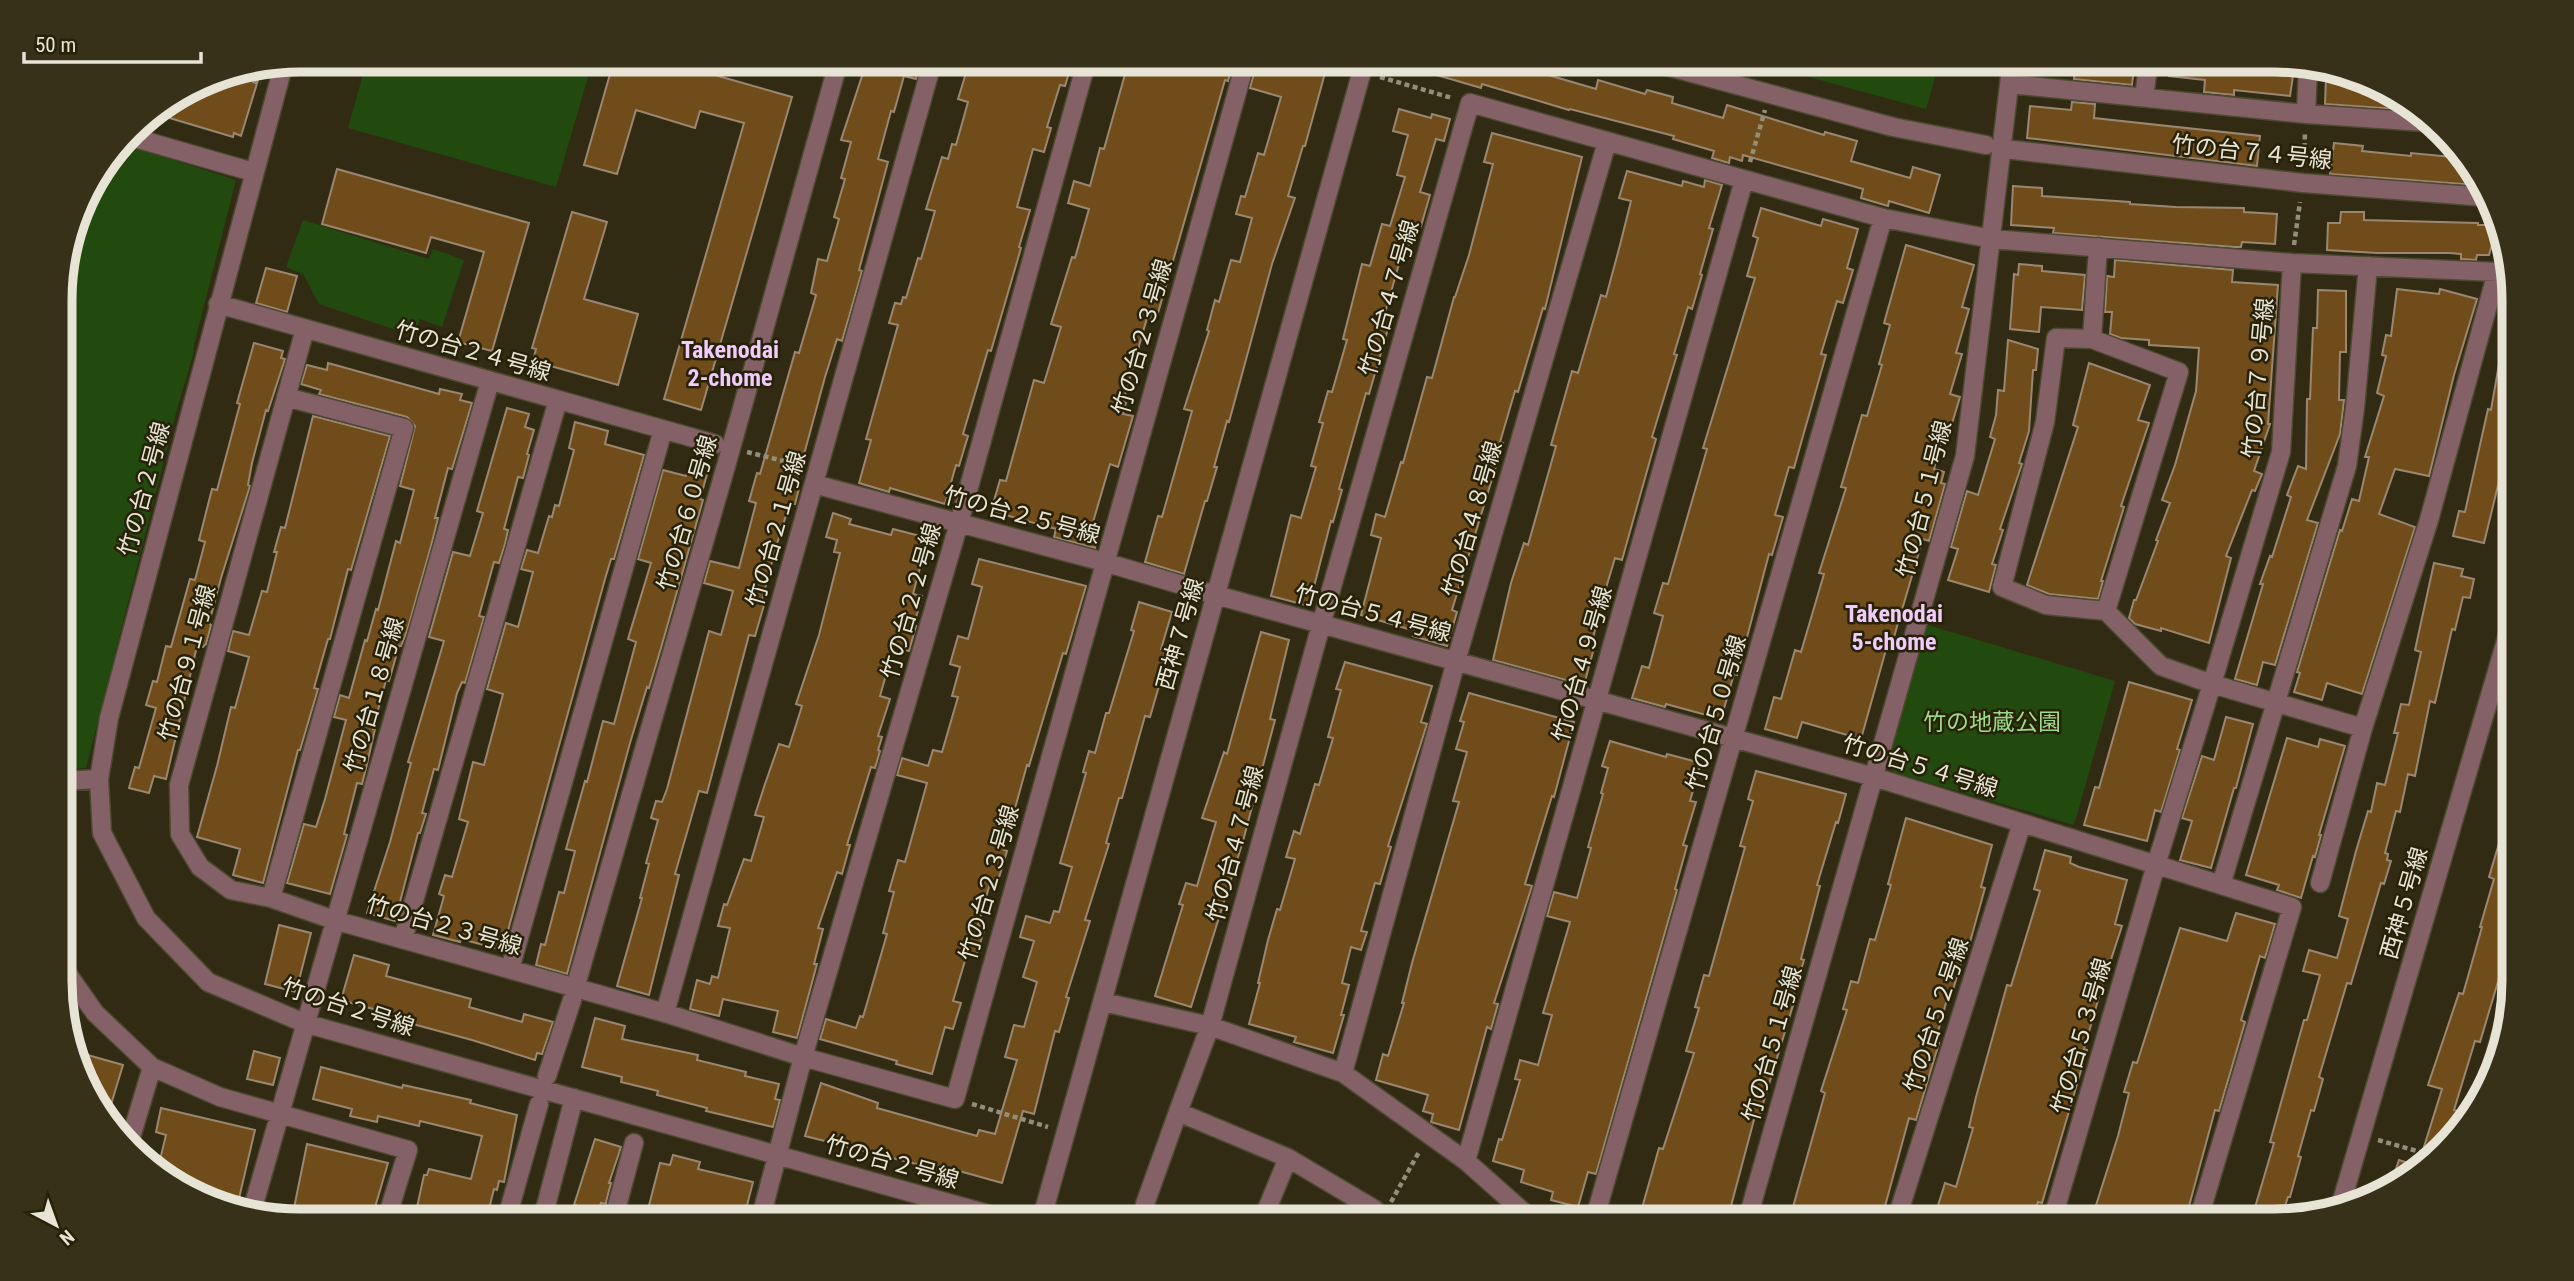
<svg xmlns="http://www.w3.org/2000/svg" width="2574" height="1281" font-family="'Roboto Condensed','Noto Sans JP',sans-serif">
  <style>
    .green { fill: #224a0f }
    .building { fill: #704c1b; stroke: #9b8771; stroke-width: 2 }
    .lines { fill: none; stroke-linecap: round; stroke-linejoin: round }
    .minor-casing { stroke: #4d4931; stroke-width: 21 }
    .path { stroke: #928e7b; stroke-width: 4.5; stroke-dasharray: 5 3.5; stroke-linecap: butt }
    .minor { stroke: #836167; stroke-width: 18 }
    .labels { text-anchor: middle; stroke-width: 5; stroke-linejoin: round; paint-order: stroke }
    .street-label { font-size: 23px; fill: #e7e4d5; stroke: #272108 }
    .park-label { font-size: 23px; fill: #9ddb86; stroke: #272108 }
    .neighbourhood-label { font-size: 24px; font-weight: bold; fill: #f0cbfe; stroke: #272108 }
    .rim { fill: none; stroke: #e7e4d5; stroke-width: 9 }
  </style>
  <rect width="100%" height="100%" fill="#302b12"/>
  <!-- green -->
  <path class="green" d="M367,60h226l-37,127 -208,-59z
    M1797,60h143l-14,49 -132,-36z
    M122,144l114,36 -43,169 1,2 -18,62 -90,355 -25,1 -1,-486 24,-89z
    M303,220l126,39 4,-10 31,11 -22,67 -22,-8 -6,17 -95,-32 -16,-30 -17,-7z
    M1925,624l190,57 -41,144 -181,-53 -6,-10z"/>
  <!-- building -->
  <path class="building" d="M614,60h71l-2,6 109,31 -91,313 -37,-11 80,-276 -44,-12 -5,17 -59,-18 -19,64 -33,-9z
    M867,60h54l-5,19 -12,-3 -10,36 -3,-1 -13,48 10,3 -29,108 3,1 -20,70 -5,-2 -12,38 -29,107 4,1 -5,19 -5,-1 -15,47 -14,54 3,1 -9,31 -6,-1 -42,158 -8,-2 -24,83 4,1 -30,120 -32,-9 25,-88h-2l9,-34 -3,-1 12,-43 -7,-2 5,-17 6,1 5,-13 42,-158 12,4 12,-44 -29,-8 6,-22 29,7 17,-65 -7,-2 8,-28 3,1 35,-122 4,1 17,-58 -5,-2 7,-34 9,2 12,-42 -5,-2 11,-38 -4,-1 10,-36 -10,-2 22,-67 8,2 2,-7 -7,-2z
    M970,60h103l-8,26 -5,-1 -13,42 4,1 -7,24 -11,-3 -16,58 13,3 -11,37 2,1 -30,103 -3,-1 -25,84 5,2 -9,30 -3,-1 -11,39 -55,-16 -1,4 -30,-9 12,-43 -5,-1 32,-114 -9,-2 6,-20 6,1 2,-7 3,1 12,-40 3,1 14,-48 -9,-2 16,-52 6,2 4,-15 4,1 12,-43 -10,-3z
    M1129,60h105l-6,21 -3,-1 -69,240 -9,-2 -24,84 3,1 -3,11 10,2 -15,51 -8,-3 -19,65 8,2 -4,17 -41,-11 2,-8 -65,-18 9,-31 6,1 28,-101 10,3 17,-56 -10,-3 21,-67 3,1 14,-49 -21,-6 6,-22 16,5 10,-38 4,1z
    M1403,60h116l21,6 -2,6 58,17 2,-9 47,14 2,-4 26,7 -1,6 51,15 4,-13 97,30 1,-3 32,9 -6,20 59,17 3,-11 27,8 -11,38 -40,-12 -1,5 -27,-8 2,-9 -120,-34 -1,6 -12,-4 -1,6 -17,-5 2,-7 -41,-12 1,-3 -104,-27 -1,1 -87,-26 -1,4 -27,-8 -52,-15z
    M2076,60l32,3 1,-3h26l-3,25 -58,-6z
    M2171,60h48l37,3v-3l23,1 -1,14 15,1 -3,20 -56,-6v5l-30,-3 1,-12 -36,-4z
    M1257,61l34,9 2,-6 32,9 -20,73h-2l-15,50 7,2 -23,66 -43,158 -2,-1 -13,46h3l-10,34h-2l-21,73 -39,-12 13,-46 4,1 30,-106 -8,-2 25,-78 -2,-1 8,-30 4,2 12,-42 9,2 12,-44 -16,-4 5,-18 4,1 13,-44 6,2 17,-58 -31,-9z
    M262,67l-21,69 -7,-3 -1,4 -70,-21 4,-13 41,-25z
    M2343,75l37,9 16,14v11l-71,-5 1,-26h17z
    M2072,102l23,2 -1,14 166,18 -3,30 -230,-28 3,-32 41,4z
    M1399,109l32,9 1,-4 18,5 -6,22 -8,-2 -16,53 10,3 -9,31 -6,-1 -9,33 -5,-1 -16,56 7,2 -23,79 -3,-1 -13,46 -14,50 3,1 -9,32 -2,-1 -22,85 -38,-10 20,-81 10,3 15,-51 -5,-1 12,-43 -4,-1 9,-31 4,1 15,-52 -4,-1 19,-75 8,2 12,-42 8,2 15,-49 -8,-2 11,-40 -15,-4z
    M1492,133l90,24 -37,152 -2,-1 -25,84 -3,-1 -15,51 3,1 -51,167 5,2 -10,34 -34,-10 2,-5 -54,-16 20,-77 -10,-3 5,-21 9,3 16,-55 2,1 24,-86 5,1 22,-81h1l14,-42 24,-91 -9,-2z
    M2334,143l29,3 -1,5 49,5v-3l41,4 1,-10 21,19 3,7 -1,12 -146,-11z
    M337,169l192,54 -37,128 -34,-9 26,-90 -53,-15 -5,16 -104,-29z
    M1627,171l55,15 1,-5 21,6 1,-7 17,5 -13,43 4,1 -13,45 2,1 -10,34 -4,-2 -14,47 3,1 -25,82 4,2 -34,121 -7,-2 -15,50 -9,39 3,1 -10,37 -91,-25 18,-77 13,-40 4,2 28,-99 -5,-1 21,-74 6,2 23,-78 5,2 14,-52 11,-44 -12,-3z
    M2013,186l29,2v8l88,6v2l46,3 68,1v4l33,2 -2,30 -33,-2 -1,5h-7l-181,-14 1,-5 -43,-3z
    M1761,208l60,18 2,-7 35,10 -11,39 6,2 -10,33 -6,-2 -16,53 5,1 -23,81 -9,32 -5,-1 -14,48 8,2 -11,38 -3,-1 -32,121 -3,-1 -13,45 -55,-15 -1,3 -33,-9 10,-32 7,2 14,-52 -9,-3 9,-30 5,1 39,-135 -4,-1 52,-170 -8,-2 11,-38 -5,-2z
    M572,212l35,10 -23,77 54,15 -20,71 -85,-24 3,-12 -4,-1z
    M2341,212h23v8l114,3v2h18l1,2 -8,28h-12l-1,5 -15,-1v-5l-12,-1h-72l-50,-3 1,-27h12z
    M1906,245l68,20 -12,42 7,2 -13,44 6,1 -12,40 10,3 -9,30 -5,-2 -12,44 10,3 -3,11 4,1 -16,57 -6,-2 -4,13 -28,95 -4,-1 -26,93 -59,-17 -5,16 -32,-9 9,-32 7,2 14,-49 6,2 23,-78 -5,-1 27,-85 -5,-1 21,-72 5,1 15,-51 -3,-1 11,-39 -6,-2z
    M2115,260l118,10 -1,12 46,3 -10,139h2l-16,47 8,3 -7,17 -3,-1 -26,66 5,2 -22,85 -48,-15v3l-26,-7 -6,-6 5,-18h2l22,-59 -2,-1 14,-37 -8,-3 13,-35 21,-74 3,-43 -50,-3v-5l-28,-2 -11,-4 2,-22h-7l2,-36 7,1z
    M2019,264l23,2v5l43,4 -3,35 -41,-3 -2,25 -29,-3 4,-55 4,1z
    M266,268l31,8 -10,36 -31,-9z
    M2397,289l42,5 1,-5 37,10 -23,76 -25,101 -34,-7 -16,45 36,13 -53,167 -35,-11 -5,17 -28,-8 6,-19 -3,-1 43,-142 2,1 10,-32 7,2 10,-44h-4l19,-61 -7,-3 9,-37 -4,-1 4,-20 5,1z
    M2318,290l28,1v61h-6l-1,48h5l-4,34 -33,86 11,3 -43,142 -12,-3 -6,23 -22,-6 28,-95h-3l10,-28 2,1 19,-60 -4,-2 11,-29 8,3 1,-70h3l3,-71h4z
    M2008,340l30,9 -2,21h-3l-4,61 -10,32 3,1 -22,65 3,1 -11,34 4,1 -7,27 -41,-12 10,-31 -7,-2 16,-56 11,4 17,-56 -5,-2 6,-22 2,-25 6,1z
    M2503,341l10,1v95l-3,-1 -26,107 -31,-7 6,-25 6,1 23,-103 3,1z
    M254,343l29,8 -2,7 4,1 -17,52 -2,-1 -14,53 -4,22 2,1 -29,92 -12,45 2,2 -5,19 -3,3 -6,-1 -31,133 -12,-3 -5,17 -20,-5 6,-21 4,1 17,-60 -10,-3 7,-24 4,1 9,-36 5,1 19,-68 5,1 10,-38 -6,-2 13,-51 5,1 23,-86 -3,-1z
    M328,363l111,31 1,-5 22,5 -2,6 12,3 -20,66 -4,-1 -13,50h3l-7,28 -24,85 -6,15h-2l-10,35 -3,-1 -13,49h2l-8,35 -5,20 -5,-1 -13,51 3,1 -17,59 -43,-11 17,-59 12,3 9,-28 21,-79 -12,-3 6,-22 9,3 16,-58 2,1 9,-32 2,1 18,-69 4,2 14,-53 -14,-4 15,-60 -8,-9 -88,-23 2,-4 -20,-6 6,-19 20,5z
    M2089,363l61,22 -12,35 11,3 -28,83 3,1 -23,74h2l-5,18 -49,-5 -22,-9 51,-158 -5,-2z
    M507,408l22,6 -4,13 9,3 -7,24 2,1 -6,23 -5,-1 -14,52 4,1 -3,14 -6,19 -5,-1 -15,54 5,1 -19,66 -3,-1 -5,11 -19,77 -4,-1 -12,44 4,1 -6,19h-2l-23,88 -28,-8 23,-71 21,-79 -3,-1 36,-121 -15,-4 24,-85 17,4 13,-43 -6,-2z
    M313,416l77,20 -39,134 -3,-1 -18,70h-2l-14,49 4,1 -18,61h-2l-35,133 -30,-8 7,-26 -43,-12 20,-71 14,-59 4,1 14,-51 -21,-6 5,-20 16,4 13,-44 5,1 10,-40h-3l7,-25 4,1z
    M575,422l33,9 -3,13 39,11 -28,97 -2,7h-3l-6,20 -98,355 -4,-1 -4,16 -38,-10 -1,3 -27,-7 11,-39 -5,-2 6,-19 7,2 16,-55 -9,-3 14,-57 11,3 19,-71 -16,-5 19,-66 12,4 15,-55 -12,-3 6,-19 11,3 11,-37 3,1 3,-12 4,1 15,-56 -5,-2z
    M691,459l19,5 -10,35 3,1 -42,148 -12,40 -2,-1 -17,56 -63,231 -31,-9 5,-21 4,1 14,-53 5,1 11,-42 -9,-2 19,-68 2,1 16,-61 11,3 22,-82 -8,-3 23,-76 -13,-4 25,-89 23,6z
    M833,513l18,6 -2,5 42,11 2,-6 35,9 -15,56 9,2 -8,29 2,1 -7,25 -15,-4 -14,49 10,3 -12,37 4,1 -4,13 2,1 -5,17 -4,-1 -24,78h3l-8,29 -5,-2 -19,56 5,1 -9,35h3l-20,74 -24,-6 5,-21 -55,-12 -4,17 -29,-7 7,-29 13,4 2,-8 6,2 12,-50 -12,-2 6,-22 3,1 17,-46 7,2 13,-44 -9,-2 10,-31 14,-40 10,3 13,-41 -6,-2 23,-69 21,-82 -6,-1 3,-12 -11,-3z
    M979,559l107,27 -20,68 -3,-1 -34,113 -2,-1 -18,65 -5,20 3,1 -9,30 -7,-1 -13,45 7,2 -9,30 -9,-3 -14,47 8,2 -8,26 -8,-2 -13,47 -36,-10 1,-3 -77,-22 6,-20 30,9 4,-12 3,1 24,-83 -4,-1 11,-41 -5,-1 9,-31 7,2 22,-79 -30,-8 5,-17 26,8 5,-16 9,2 16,-55 -6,-1 8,-29 -10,-3 8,-28 10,3 14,-52 -10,-3z
    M2434,563l29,6 -2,7 13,3 -4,19 -7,-1 -8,33 -3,-1 -17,74 -5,-2 -15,75 -7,-2 -8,38 -4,-1 -11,42 3,1 -1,6 4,1 -7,23 -3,-1 -30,101 -4,-1 -11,37 -17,57 4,2 -9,32 -3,-1 -13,46 3,1 -11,40h-2l-8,24h-29l23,-78 -4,-1 34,-122h3l13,-45 -17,-4 6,-21 28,8 11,-39 -9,-3 17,-65 12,-40 3,1 6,-29 8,2 13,-52h-4l7,-29 8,1 12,-53 -6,-2z
    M1139,602l33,10 -11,37 6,2 -10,34 2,1 -9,31 -5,-1 -23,82h-3l-13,45 3,1 -24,76 5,1 -24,76 3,1 -10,34 -4,-1 -21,83 -11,-3 -21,72 -50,-14 -3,8 -34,-10 1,-3 -111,-28 16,-53 57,20 -1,5 100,28 2,-6 16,4 22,-74 -12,-3 9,-32 10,2 13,-45 -14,-5 11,-36 -14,-4 6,-21 24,7 4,-12 5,1 13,-45 -12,-4 26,-90 -3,-1 6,-21 6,2 11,-40h3l25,-82 -3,-1z
    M1261,632l28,8 -19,79 5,1 -32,121 -52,166 -36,-11 28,-91 -4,-1 7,-21 11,3 19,-64 -14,-4 22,-66 3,2z
    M1345,662l87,24 -11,36 6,2 -39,122 3,1 -11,37 -5,-1 -14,48 6,1 -6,18 -10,-3 -9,36 7,2 -8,30h3l-11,38 -39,-11 2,-5 -47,-13 11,-41h-2l10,-43 9,-31 3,1 15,-51 -9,-2 8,-26 6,3 15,-50 4,1 14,-47 -5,-1 13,-47 -5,-1z
    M2129,682l63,18 -15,49 3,1 -19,62 -6,-2 -8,31 -63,-16 11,-38 4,1z
    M1469,693l105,29 -20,75 -2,-1 -27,88 7,2 -38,117 4,1 -7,25 -4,-2 -28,103 -28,-8 2,-8 -10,-3 5,-16 -52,-15 7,-26 5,2 16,-53h-2l10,-40 47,-161 -6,-1 14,-49 -11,-3 8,-27 -4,-1z
    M2226,717l27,7 -17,64h-2l-23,80 -31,-8 12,-39 -10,-3 20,-62 12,4z
    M2287,738l31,9 2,-8 25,7 -26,89h2l-6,22 -2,-1 -12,42 -24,-8 2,-5 -33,-10z
    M1610,741l56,16 1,-3 34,9 -11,38 6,1 -13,43 4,1 -12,43 2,1 -81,284 -8,-2 -10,35 -27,-7 2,-8 -32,-10 3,-12 -31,-9 6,-22 3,1 18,-60 -5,-1 5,-19 18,5 14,-50 -9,-2 27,-91 -23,-6 7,-24 23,6 14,-50 -3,-1 15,-53 -2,-1 7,-25 -6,-2z
    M1756,771l90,23 -8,29 -2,-1 -19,63 3,1 -19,73 3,1 -12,41 2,1 -35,115 -4,-1 -28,105h-66l-21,-6 19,-67 4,1 31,-96 -8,-2 13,-43 -4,-1 9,-32 5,1 36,-129 -5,-1 13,-45 -5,-2z
    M2509,810l5,1v117l-34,114 -5,-1 -21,69 13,4 -59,67 -18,6 9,-27 19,6 24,-77 -14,-4 31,-92 4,1 19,-67h-2l14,-48 -5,-2z
    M1906,818l86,27 -11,42 4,1 -18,65 -3,-1 -13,45 -3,-1 -13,46 4,1 -23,77 -7,-2 -28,103h-65l-25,-7 34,-121 -4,-2 26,-81 -4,-1 8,-28 7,2 12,-44 5,1 16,-55 -3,-1z
    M2045,850l26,7 -1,6 9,4 48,13 -12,44 7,2 -21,64 -17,59 3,1 -45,153 -4,-1 -6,19h-74l-23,-6 10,-32 11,4 17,-59 -4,-1 7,-30 31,-112 4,1 29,-95 -6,-2z
    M2236,913l39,11 -10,34 -5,-2 -19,64 4,2 -26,89 -4,-1 -30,111h-94l27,-85 11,-43 -5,-1 9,-30 4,1 43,-135 47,13z
    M279,925l32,8 -15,59 -31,-8z
    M354,955l35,10 -3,11 85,23 -2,8 53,15 2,-8 29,8 -11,32 -5,-1 -2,7 -63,-20 -89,-24 1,-4 -43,-12z
    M595,1018l30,8 -3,13 76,16 -1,5 49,12 -1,4 34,8 -4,15 5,1 -7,27 -67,-16 1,-3 -50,-13 1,-4 -37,-9 1,-5 -40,-10z
    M254,1051l26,7 -7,27 -26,-6z
    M77,1052l46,13 -17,56 -12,-29z
    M321,1067l81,21 1,-3 68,15 -1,3 47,12 -13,67 -5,-1 -2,9 -3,-1 -8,32h-72l10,-46h3l2,-6 42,10 11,-43 -62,-15 -1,5 -41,-10 -1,6 -27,-6 2,-7 -39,-10z
    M161,1108l94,22 -18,77 -29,-7 2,-8 -8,-2 2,-6 -38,-10 -8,-6 8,-33 -10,-3z
    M595,1139l26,8 -12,36h2l-5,19v2l-5,-1 -6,18h-24l5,-16h-2z
    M307,1144l81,19 -17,58 -37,1 1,-4 -41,-10z
    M673,1155l27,7 -2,7 55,13 -10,39h-63l-33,-8 13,-50 10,2z"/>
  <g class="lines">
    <!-- minor casing -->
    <g class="minor-casing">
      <path id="minor" d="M1644,60l249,67 93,18
        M284,63l-175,655 -10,61 3,54 44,85 62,64 96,41 709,198
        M2010,84l296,30 2,-47
        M2144,97l5,-37
        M2306,114l118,8
        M128,136l125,36
        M2013,150l290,33 183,14
        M2292,263l205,9 -68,248 -66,208 -43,155
        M218,304l497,140
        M305,329l-126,456 1,49 20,33 31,23 40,8 63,22 331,93 138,44 152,42 291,-1039
        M2092,339l6,-92
        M814,484l290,78 112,33 658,182 418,130 -94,314
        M2106,611l73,-239 -87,-33 -36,-1 -11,84 -43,165 44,18 60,6 55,55 51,18 151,44
        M61,781l38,-2
        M2221,885l126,-419 8,-58 13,-142
        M271,898l133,-470 -118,-31
        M403,939l155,-539
        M62,966l33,47 57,54 68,30 188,53 -22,71
        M510,969l153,-539
        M578,978l148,-512 113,-406
        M1103,1002l107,24 133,47 123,88 62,55 9,5
        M665,1013l268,-953
        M1343,1073l113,-412 151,-519
        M547,1076l25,-76
        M2484,1094l22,-77
        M129,1144l23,-77
        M1466,1161l278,-981
        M1145,1204l33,-92
        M2341,1204l172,-587
        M252,1211l238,-830
        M506,1221l33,-117
        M542,1221l32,-123
        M613,1221l21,-78
        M760,1221l43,-164 156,-534 128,-463
        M1041,1221l324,-1161
        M1262,1221l26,-63
        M1384,1221l-10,-12 -86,-51 -110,-46 32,-86 111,-401 149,-522 413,115 109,21 300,24 -11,189 -69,232 -56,181 -104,356
        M1594,1221l289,-1003
        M1747,1221l218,-765 47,-396
        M1896,1221l126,-398"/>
    </g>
    <!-- path -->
    <path class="path" d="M1322,60l23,6
      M228,74l33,9
      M1380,77l72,21
      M1750,162l15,-52
      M2304,165l1,-33
      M2294,245l6,-43
      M747,452l53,13
      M972,1104l76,23
      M2378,1140l53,15
      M1391,1202l28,-50"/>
    <!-- minor -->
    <use href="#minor" class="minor"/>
  </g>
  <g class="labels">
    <!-- street labels -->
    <g class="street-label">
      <text transform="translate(2252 152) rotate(6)" y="8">竹の台７４号線</text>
      <text transform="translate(1389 298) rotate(-74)" y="8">竹の台４７号線</text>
      <text transform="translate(1142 337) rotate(-74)" y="8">竹の台２３号線</text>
      <text transform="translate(473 351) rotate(16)" y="8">竹の台２４号線</text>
      <text transform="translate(2258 378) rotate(-85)" y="8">竹の台７９号線</text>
      <text transform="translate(144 489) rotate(-75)" y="8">竹の台２号線</text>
      <text transform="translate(1924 499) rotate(-76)" y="8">竹の台５１号線</text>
      <text transform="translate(687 513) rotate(-74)" y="8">竹の台６０号線</text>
      <text transform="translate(1022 515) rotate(15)" y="8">竹の台２５号線</text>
      <text transform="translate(1472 519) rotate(-74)" y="8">竹の台４８号線</text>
      <text transform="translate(776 529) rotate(-74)" y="8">竹の台２１号線</text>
      <text transform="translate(911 601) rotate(-74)" y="8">竹の台２２号線</text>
      <text transform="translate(1373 613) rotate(15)" y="8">竹の台５４号線</text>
      <text transform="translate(1180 634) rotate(-74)" y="8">西神７号線</text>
      <text transform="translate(187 663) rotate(-75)" y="8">竹の台９１号線</text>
      <text transform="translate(1582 664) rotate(-74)" y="8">竹の台４９号線</text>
      <text transform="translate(374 695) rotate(-74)" y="8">竹の台１８号線</text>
      <text transform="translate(1716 713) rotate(-74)" y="8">竹の台５０号線</text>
      <text transform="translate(1920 766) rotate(17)" y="8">竹の台５４号線</text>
      <text transform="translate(1235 844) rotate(-75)" y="8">竹の台４７号線</text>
      <text transform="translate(989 883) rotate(-74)" y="8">竹の台２３号線</text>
      <text transform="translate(2404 903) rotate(-74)" y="8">西神５号線</text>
      <text transform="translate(444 925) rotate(16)" y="8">竹の台２３号線</text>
      <text transform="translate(348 1007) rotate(18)" y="8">竹の台２号線</text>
      <text transform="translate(1936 1015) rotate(-72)" y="8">竹の台５２号線</text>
      <text transform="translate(2081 1036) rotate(-74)" y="8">竹の台５３号線</text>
      <text transform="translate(1772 1044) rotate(-74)" y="8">竹の台５１号線</text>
      <text transform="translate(892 1162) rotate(16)" y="8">竹の台２号線</text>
    </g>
    <!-- park labels -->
    <g class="park-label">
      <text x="1992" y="730">竹の地蔵公園</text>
    </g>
    <!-- neighbourhood labels -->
    <g class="neighbourhood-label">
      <text x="730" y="358">Takenodai<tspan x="730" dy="28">2-chome</tspan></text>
      <text x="1894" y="622">Takenodai<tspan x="1894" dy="28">5-chome</tspan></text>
    </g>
  </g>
  <!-- crop -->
  <path d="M0 0H2574V1281H0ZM300 72H2274A228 228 0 0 1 2502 300V981A228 228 0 0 1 2274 1209H300A228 228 0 0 1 72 981V300A228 228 0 0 1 300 72Z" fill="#363118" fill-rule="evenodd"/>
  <path class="rim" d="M300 72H2274A228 228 0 0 1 2502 300V981A228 228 0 0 1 2274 1209H300A228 228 0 0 1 72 981V300A228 228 0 0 1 300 72Z"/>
  <!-- north arrow -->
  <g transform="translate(56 1225) rotate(139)" stroke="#272108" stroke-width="5" paint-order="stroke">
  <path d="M0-5L12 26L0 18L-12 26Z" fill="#e7e4d5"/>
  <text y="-10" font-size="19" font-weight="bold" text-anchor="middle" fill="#e7e4d5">N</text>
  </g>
  <!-- scale -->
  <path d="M24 52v10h177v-10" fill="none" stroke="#e7e4d5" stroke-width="3.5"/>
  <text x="35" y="52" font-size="21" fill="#e7e4d5" stroke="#272108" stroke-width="5" paint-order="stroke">50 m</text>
</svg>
